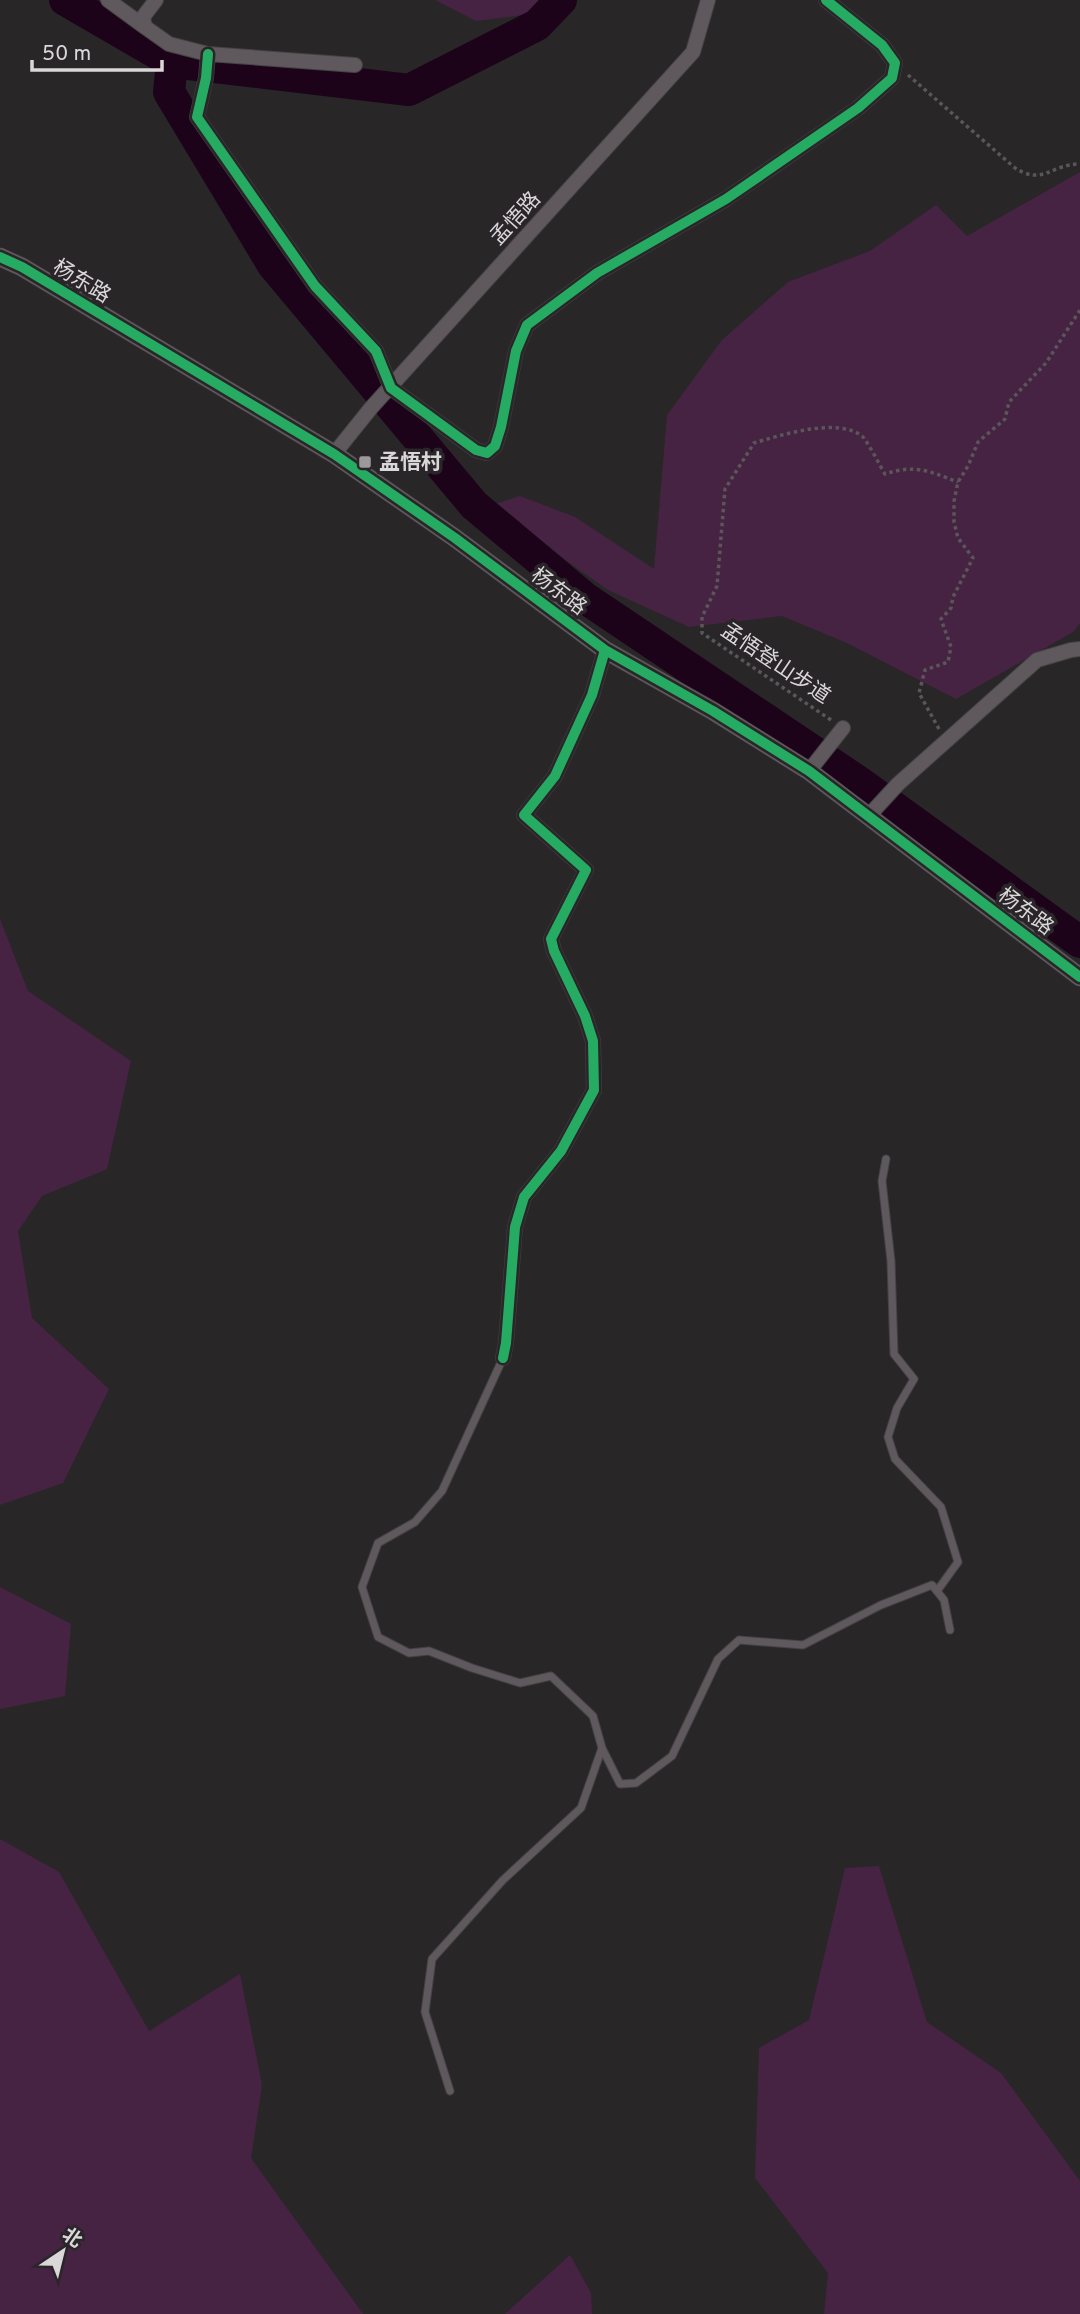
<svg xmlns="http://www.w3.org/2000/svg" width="1080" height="2314" font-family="Overpass,'Noto Sans SC',sans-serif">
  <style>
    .green { fill: #462343 }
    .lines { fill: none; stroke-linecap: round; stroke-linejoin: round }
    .river { stroke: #1c031a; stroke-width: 32 }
    .service-casing { stroke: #444344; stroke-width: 9 }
    .minor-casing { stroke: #444344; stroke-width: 16 }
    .tertiary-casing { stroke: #444344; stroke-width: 19 }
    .path { stroke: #5a5659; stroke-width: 3.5; stroke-dasharray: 3.5 3.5; stroke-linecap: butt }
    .service { stroke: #5f595e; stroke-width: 7 }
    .minor { stroke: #5f595e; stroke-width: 14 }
    .tertiary { stroke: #5f595e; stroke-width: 18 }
    .cycleway-casing { stroke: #2a2529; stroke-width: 15 }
    .cycleway { stroke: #26ab63; stroke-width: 10 }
    .poi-dot { fill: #9c999b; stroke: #2a2529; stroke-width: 2.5 }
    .labels { text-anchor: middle; stroke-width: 7; stroke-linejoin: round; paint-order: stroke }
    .street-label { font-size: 21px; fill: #dad7d9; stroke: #2a2529 }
    .poi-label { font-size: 21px; font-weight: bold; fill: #dad7d9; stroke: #2a2529; text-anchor: start }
  </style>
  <rect width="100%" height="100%" fill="#292628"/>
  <!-- green -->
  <path class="green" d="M435,0h110l-13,14 -56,7z
    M1080,172v451l-7,9 -117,67 -109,-56 -65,-27 -93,11 -81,-37 -44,-31 -68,-55 24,-8 55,21 79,52 13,-154 55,-75 66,-58 82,-31 66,-46 31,31z
    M0,919l28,72 103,70 -24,108 -65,27 -24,35 14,87 77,71 -46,94 -63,22z
    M0,1587l71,37 -6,72 -65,13z
    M0,1839l59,33 90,159 91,-57 22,111 -11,73 112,156h-363z
    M879,1866l48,156 74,51 79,108v133h-256l4,-41 -73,-95 4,-130 50,-28 36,-152z
    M570,2255l21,38 1,21h-87z"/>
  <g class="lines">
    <!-- river -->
    <path class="river" d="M65,0l107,62 237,28 128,-65 24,-25
      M172,62l-3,30 104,173 201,240 111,93 274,184 221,160"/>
    <!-- service casing -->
    <g class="service-casing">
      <path id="service" d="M886,1159l-4,22 9,80 3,93 20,25 -17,29 -9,29 7,22 46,48 17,55 -21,29
        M602,1748l18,36 16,-1 36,-27 46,-97 21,-19 64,5 78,-40 51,-20 12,15 6,30
        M450,2091l-25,-79 7,-53 71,-79 78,-72 21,-60 -9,-32 -42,-40 -31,7 -48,-15 -43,-17 -20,2 -31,-16 -16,-50 16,-44 37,-21 27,-31 61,-133"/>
    </g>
    <!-- minor casing -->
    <g class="minor-casing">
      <path id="minor" d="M108,0l37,27
        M156,0l-13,17 2,10 24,17 39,10 147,11
        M208,54l-2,24 -9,39 118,169 61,65 15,37 85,62 11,3 8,-7 6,-19 15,-76 11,-26 70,-52 129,-74 132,-91 34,-30 3,-15 -13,-18 -56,-45
        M334,454l37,-46 322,-356 15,-52
        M809,771l34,-43
        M871,818l4,-9 23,-25 139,-124 34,-10 9,-1
        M503,1358l3,-15 9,-116 9,-30 37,-46 33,-61 -1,-49 -8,-25 -31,-65 -3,-12 35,-69 -62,-55 31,-39 37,-81 13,-45"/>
    </g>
    <!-- tertiary casing -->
    <g class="tertiary-casing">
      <path id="tertiary" d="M0,257l22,10 312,187 121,84 150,112 108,61 96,60 271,206"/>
    </g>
    <!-- path -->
    <path class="path" d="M908,75l107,93c28,18 36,-4 65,-4
      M831,720l-129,-87v-16l15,-31 8,-97 29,-46c27,-8 83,-26 108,-7 5,4 18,30 23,38 30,-10 44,-3 73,8
      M939,729l-20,-36 6,-23 23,-8 3,-15 -10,-28 10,-11 2,-11 20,-39 -15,-20 -4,-16v-21l4,-19 10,-16 10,-24 27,-23 4,-17 37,-39 34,-53"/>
    <!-- service -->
    <use href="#service" class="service"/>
    <!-- minor -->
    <use href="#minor" class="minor"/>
    <!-- tertiary -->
    <use href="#tertiary" class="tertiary"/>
    <!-- cycleway casing -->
    <g class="cycleway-casing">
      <path id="cycleway" d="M208,54l-2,24 -9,39 118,169 61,65 15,37 85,62 11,3 8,-7 6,-19 15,-76 11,-26 70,-52 129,-74 132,-91 34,-30 3,-15 -13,-18 -56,-45
        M0,257l22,10 312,187 121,84 150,112 108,61 96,60 271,206
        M503,1358l3,-15 9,-116 9,-30 37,-46 33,-61 -1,-49 -8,-25 -31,-65 -3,-12 35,-69 -62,-55 31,-39 37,-81 13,-45"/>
    </g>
    <!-- cycleway -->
    <use href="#cycleway" class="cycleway"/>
  </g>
  <!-- markers -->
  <rect class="poi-dot" x="358" y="455" width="14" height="14" rx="3.5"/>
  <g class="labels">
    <!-- street labels -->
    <g class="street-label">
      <text transform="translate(515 218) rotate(-48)" y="7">孟悟路</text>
      <text transform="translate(82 281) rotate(31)" y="7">杨东路</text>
      <text transform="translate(559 591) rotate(37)" y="7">杨东路</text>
      <text transform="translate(776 663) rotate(34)" y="7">孟悟登山步道</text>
      <text transform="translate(1026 911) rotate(37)" y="7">杨东路</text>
    </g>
    <!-- poi labels -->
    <g class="poi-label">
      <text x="379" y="469">孟悟村</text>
    </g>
  </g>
  <!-- north arrow -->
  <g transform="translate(63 2251) rotate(35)" stroke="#2a2529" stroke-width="5" paint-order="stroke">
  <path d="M0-5L12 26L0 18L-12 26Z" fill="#dad7d9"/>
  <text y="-10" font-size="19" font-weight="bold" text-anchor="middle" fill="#dad7d9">北</text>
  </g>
  <!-- scale -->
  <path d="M32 60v10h130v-10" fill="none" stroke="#dad7d9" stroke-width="3.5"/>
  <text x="42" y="60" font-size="21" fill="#dad7d9" stroke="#2a2529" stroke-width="5" paint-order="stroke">50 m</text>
</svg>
